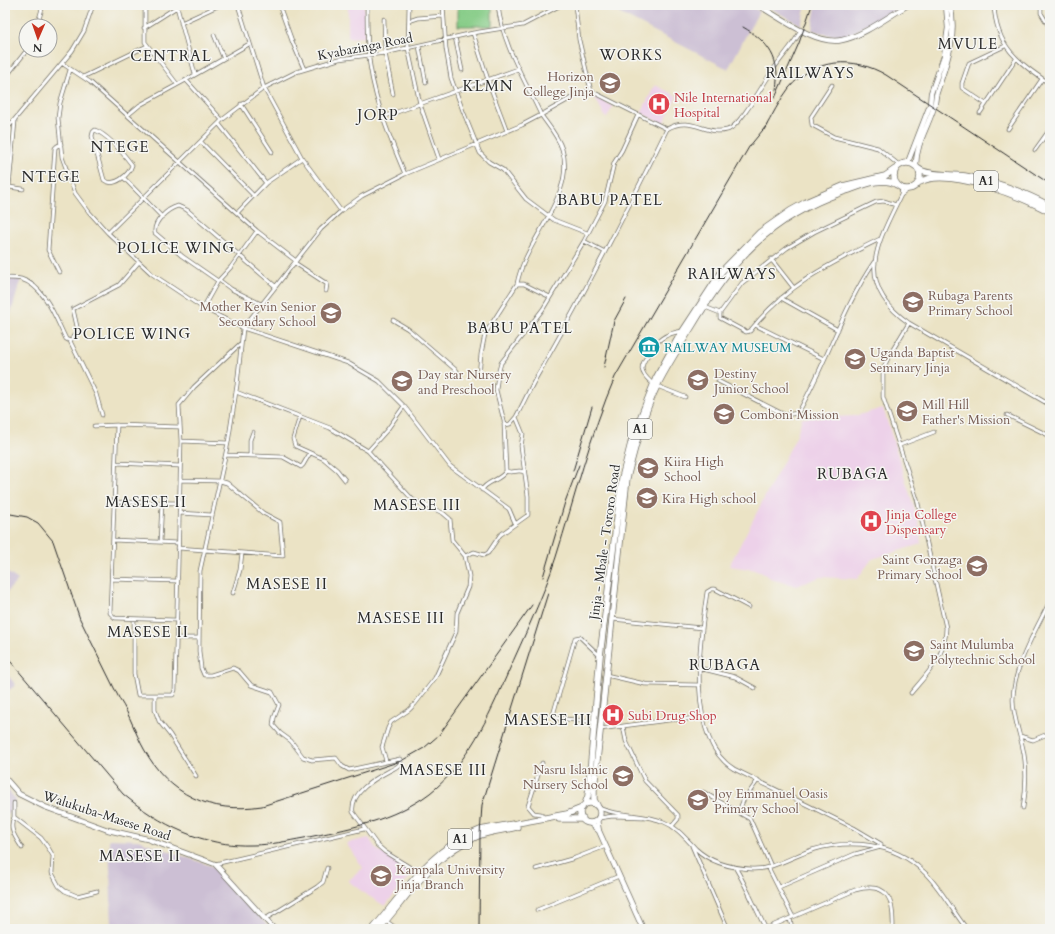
<svg xmlns="http://www.w3.org/2000/svg" width="1055" height="934" font-family="Cardo,serif">
  <style>
    .built { fill: #edd1e9 }
    .industrial { fill: #ccbfd4 }
    .green { fill: #86cc87; stroke: #587c59 }
    .lines { fill: none; stroke-linecap: round; stroke-linejoin: round }
    .street-casing { stroke: #6e6b61; stroke-width: 4.5 }
    .secondary-casing { stroke: #6e6b61; stroke-width: 6 }
    .highway-casing { stroke: #6e6b61; stroke-width: 7 }
    .street { stroke: #fff; stroke-width: 3 }
    .secondary { stroke: #fff; stroke-width: 4.5 }
    .highway { stroke: #fff; stroke-width: 5.5 }
    .rail { stroke: #2b2b2b; stroke-width: 1 }
    .labels { text-anchor: middle; stroke-width: 3; stroke-linejoin: round; paint-order: stroke }
    .shield { fill: #f6f6f2; stroke: #686867; stroke-width: 1 }
    .shield-label { font-size: 12px; font-weight: bold; fill: #2b2b2b }
    .street-label { font-size: 13px; fill: #2b2b2b; stroke: #f6f6f2 }
    .education-label { font-size: 13px; fill: #785e54; stroke: #f6f6f2; text-anchor: start }
    .health-label { font-size: 13px; fill: #be3a42; stroke: #f6f6f2; text-anchor: start }
    .culture-label { font-size: 13px; fill: #0d838f; stroke: #f6f6f2; text-anchor: start }
    .quarter-label { font-size: 15px; letter-spacing: 1px; fill: #2b2b2b; stroke: #f6f6f2 }
  </style>
  <rect width="100%" height="100%" fill="#f6f6f2"/>
  <filter id="ink" filterUnits="userSpaceOnUse"><feTurbulence type="fractalNoise" baseFrequency=".025" numOctaves="2"/><feDisplacementMap in="SourceGraphic" scale="8" xChannelSelector="R" yChannelSelector="G"/><feConvolveMatrix kernelMatrix="1 2 1 2 8 2 1 2 1" color-interpolation-filters="sRGB"/></filter>
  <filter id="wash" filterUnits="userSpaceOnUse"><feTurbulence type="fractalNoise" baseFrequency=".012" numOctaves="4" result="noise"/><feDisplacementMap in="SourceGraphic" scale="16" xChannelSelector="R" yChannelSelector="G"/><feGaussianBlur stdDeviation="0.9" result="paint"/><feColorMatrix in="noise" values="0 0 0 0 0 0 0 0 0 0 0 0 0 0 0 0 0 1.4 0 .05"/><feComposite in="paint" operator="in"/></filter>
  <g filter="url(#wash)">
    <rect width="100%" height="100%" fill="#ebe3c5"/>
    <!-- built -->
    <path class="built" d="M348,5h16l1,32 -17,1z
      M655,85l22,11 -14,28 -22,-11z
      M594,96l19,10 -6,12h-1z
      M883,408l36,115 2,21 -49,15 -15,20 -37,-2 -23,9 -23,-6 -17,-10 -28,-4 67,-129 6,-19 53,-2z
      M369,838l7,11 37,23 -28,34 -18,-11 -19,-14 15,-13 -17,-25z"/>
    <!-- industrial -->
    <path class="industrial" d="M603,5h145l11,6 -31,58z
      M764,5h42l-5,20z
      M816,5h75l4,5 -50,27 -16,-2 -17,-5z
      M5,279h16l-16,54z
      M5,571l13,9 -13,14z
      M5,672l11,13 -11,8z
      M5,786l11,14 -11,19z
      M109,839l29,1 76,27 57,62h-159z"/>
    <!-- green -->
    <path class="green" d="M458,5h34v21h-34z"/>
  </g>
  <g filter="url(#ink)">
    <g class="lines">
      <!-- street casing -->
      <g class="street-casing">
        <path id="street" d="M145,5v37l32,42
          M238,5l26,83 38,70 39,53
          M279,5l13,36 12,28
          M367,5c0,14 0,29 1,43 3,44 20,86 37,126
          M409,5l-1,43 12,56 19,55
          M443,5l3,44 5,29 12,33 17,42 9,9 14,8 23,29 28,21 33,13
          M575,5l4,35 12,51
          M994,5c2,42 24,57 56,79
          M1041,5v8l9,15
          M177,7l18,67
          M384,19l1,34 8,41
          M409,21l9,-3 25,-2
          M181,23l39,-18
          M37,26l6,-21
          M144,28l36,-23
          M473,33l17,53 17,45
          M214,35l9,22
          M455,37l7,33
          M419,46l7,37
          M63,64l27,18 167,149 39,30
          M70,70l-10,33 -2,15 4,39 13,36 14,19 19,21 44,41 51,34 40,20 105,35 31,18 25,25 46,60 59,43 6,14
          M83,77l64,-31
          M5,78l22,-28
          M186,80l63,-36
          M832,85l-21,32 1,8 22,12 44,11 21,17
          M241,104l31,48
          M986,104l-24,-16v-5l7,-20 36,-17
          M980,113l36,-54
          M128,115l12,-10 46,-25 36,40
          M383,117l135,-48
          M15,121l-6,66 14,2
          M219,124l47,59
          M1008,129l34,-50
          M95,130c14,6 28,23 37,35 -3,10 -18,23 -28,15l-12,-44 1,-4z
          M5,131l67,-80 12,-20 9,-26
          M201,142l52,53
          M1035,150l15,-21
          M123,177l39,40
          M902,188l-1,7 8,-6
          M901,195c-24,49 -48,89 8,128l141,82
          M237,213l29,-30 36,-25
          M108,233l114,-113 42,-32 32,-16 43,-13 46,-6 88,-20 50,-8 38,-20
          M880,239c-51,25 -94,46 -130,92l-4,1 -26,-14v-5l22,-30 45,-35 27,-16 62,-30 8,-1 12,4
          M584,241l21,-40 9,-38 8,-13 16,-35
          M605,252l-21,-11 -41,68 -42,54 -3,11 -2,16 9,35 5,-1 6,-7c8,-15 15,-31 24,-46 45,-79 87,-160 127,-242 24,-14 39,7 60,1 13,-3 37,-48 46,-60 9,-14 21,-25 28,-40
          M771,259l22,28
          M295,263l32,21 -1,7
          M59,272l-11,-22 7,-102 2,-2 4,-2
          M5,278c5,0 11,0 16,1 24,7 35,40 45,60l4,2
          M219,280l12,9 30,15
          M218,281l-36,-25 -27,-23c-2,-11 12,-24 23,-27l9,4 88,76
          M517,284c8,-45 60,-89 45,-135 -4,-13 -14,-24 -21,-34l39,-22 11,-2 76,38
          M781,298l57,32
          M705,307l15,6
          M203,308l15,-27 13,-14 26,-36
          M393,320l15,9 49,42
          M909,323l-20,33 -6,13v28l34,102 29,129c0,27 -18,45 -35,65
          M755,325l69,34
          M479,375l2,-21 4,-20 32,-50h7l26,13
          M718,381l67,34 13,-2c28,-49 44,-104 76,-151
          M653,384c-4,-4 -10,-8 -11,-15 0,-5 3,-10 6,-14 8,-15 18,-22 35,-24
          M657,386l28,11
          M236,392l94,36 38,23 45,49 30,13 7,6 2,21 13,16 4,20 -1,11 -11,26 -1,19 -21,46 -20,26 -6,6 -18,12 -3,6 -6,19 4,14
          M102,415l-6,-21 -26,-53 8,-10 -5,-22 46,-24 19,-22
          M1007,415l43,21
          M300,416l-7,23 2,7 29,13 13,11 8,10
          M94,426l23,-1
          M181,441l47,2
          M900,445l34,-13
          M368,451l19,-21 17,-24
          M226,455l57,2 18,10 2,-2 7,-12
          M250,455v-15l3,-8
          M117,463l63,3
          M506,471c7,3 11,-2 18,1
          M482,490c4,-9 18,-9 24,-19l-2,-47
          M115,502l64,1
          M179,513l33,2
          M113,540l65,3
          M160,542l2,-39
          M178,548l105,8 -3,-34 -17,-9 -36,-30 -7,-2 -40,-1
          M465,556l9,-4 10,3 4,-2 12,-18 28,-20v-19l-7,-50 2,-12 -7,-17
          M112,579l65,2
          M233,593l7,-23 2,-17
          M749,607l-34,-18h-3l-5,3c-7,48 -22,147 27,177l120,59 27,16v3l-26,7 -76,33
          M134,619v55l4,21h35l2,-5 6,-249 -2,-36 15,-18 46,-43
          M612,619l90,9
          M175,620l-60,-2 -5,-5 7,-188 63,2
          M176,638h23
          M699,668l36,9 20,11
          M606,675l39,9 55,1
          M155,696v14l4,11 11,14 26,41
          M595,722l-39,-4 -3,-3 22,-77 5,-1 20,19
          M623,726l3,15 19,40 33,34v4l-6,7
          M600,729l69,-9 35,-2
          M1020,736l13,4 17,-7
          M542,763l-14,43 6,7 7,1 3,4
          M703,792l47,27 21,47
          M14,803v14l27,21 8,11 4,7 -1,17 7,13 6,5 12,5 20,-5
          M599,808c20,9 44,5 65,14 13,5 22,17 32,27 15,14 36,19 56,20 20,1 41,-13 60,-19 38,-11 81,-8 111,21 16,14 30,41 44,58
          M1023,808c3,-18 4,-36 1,-54 -3,-18 -11,-36 -11,-54 0,-33 23,-70 37,-99
          M739,811l4,-10 15,-21
          M14,817c-6,12 2,21 8,31
          M599,818l14,-2 30,1
          M692,846l36,83
          M215,864l149,-35
          M735,867c12,20 20,41 31,62
          M768,867l25,50
          M536,869l39,-11 31,-12
          M419,873l-34,-21 -8,-7 -24,-33c-3,-19 21,-33 36,-41 5,-3 10,-4 12,-9l-1,-3 -51,11 -7,-4 -6,-8 -24,2 -9,-3 -12,-16 -11,-8 -7,-8 1,-7 5,-13 -7,-13 -21,-7 -12,-14 -6,-3 -22,7h-7l-3,-7 -2,-17 1,-80 28,-128 9,-58 6,-57 78,-99 20,-18 21,-15 43,-22 117,-49 19,-10c-16,-35 -39,-71 -43,-110
          M537,910l82,-34
          M790,918l2,11
          M265,919l52,-32 6,-5 4,-14
          M386,921l11,8
          M765,929l90,-39c34,-9 39,10 38,39"/>
      </g>
      <!-- secondary casing -->
      <g class="secondary-casing">
        <path id="secondary" d="M758,5c21,12 59,41 84,35 21,-4 47,-24 66,-35
          M908,162l22,-57 1,-12 13,-37 4,-28 -2,-23
          M916,165c0,-21 12,-38 18,-58 2,-5 1,-10 3,-15 9,-28 21,-57 13,-87
          M5,778l14,16 26,13 63,23 39,9 68,25 59,65
          M597,820l2,11 44,98
          M590,823l9,8"/>
      </g>
      <!-- highway casing -->
      <g class="highway-casing">
        <path id="highway" d="M894 176a13 13 0 1 1 26 0a13 13 0 1 1-26 0Z
          M919,169c8,7 35,5 46,7 30,5 58,16 85,30
          M920,182c28,-15 103,15 130,30
          M580 813a10 10 0 1 1 20 0a10 10 0 1 1-20 0Z
          M585,804l3,-8 12,-140 22,-178 10,-39 24,-61 21,-38 45,-69 38,-39 30,-21 18,-10 35,-15 42,-10 10,-7
          M597,805l-3,-5v-11l33,-311c8,-31 16,-63 30,-92 10,-20 22,-39 34,-58 39,-65 77,-110 152,-136 16,-5 39,-17 54,-7
          M559,819h24
          M373,929c31,-37 59,-82 107,-99l87,-16 15,-6
          M379,929c30,-35 55,-75 99,-93 12,-5 27,-6 39,-9"/>
      </g>
      <!-- street -->
      <use href="#street" class="street"/>
      <!-- secondary -->
      <use href="#secondary" class="secondary"/>
      <!-- highway -->
      <use href="#highway" class="highway"/>
      <!-- rail -->
      <path class="rail" d="M743,27c26,15 38,32 33,63
        M775,98l24,-55 13,-38
        M764,130c8,-14 15,-29 25,-42 25,-30 65,-32 97,-13l164,109
        M604,367l10,-46 12,-22
        M573,471l19,-64
        M5,513l22,4 11,6 15,18 27,78 40,81c10,15 15,33 24,49 25,46 66,65 118,57l139,-45 23,-13 15,-13 93,-130
        M543,577l22,-75 14,-37
        M5,655l118,139c37,31 80,53 130,51 17,0 34,-4 51,-7 43,-9 89,-17 126,-45 38,-30 58,-75 77,-118 17,-39 36,-77 49,-118 19,-60 34,-122 59,-180l134,-230 18,-22
        M479,929l1,-94 2,-30 66,-212"/>
    </g>
  </g>
  <!-- icons -->
  <defs>
    <g id="school-disc" transform="scale(1.15)"><circle r="9.5" fill="#8d6e63" stroke="#f6f6f2"/><path d="M0-5L7-2L0 1L-7-2ZM-4 1L0 2.5L4 1V4Q0 6-4 4Z" fill="#fff"/></g>
    <g id="hospital-disc" transform="scale(1.15)"><circle r="9.5" fill="#e0444e" stroke="#f6f6f2"/><path d="M-5-5h3v3.5h4V-5h3V5h-3V1.5h-4V5h-3Z" fill="#fff"/></g>
    <g id="museum-disc" transform="scale(1.15)"><circle r="9.5" fill="#0f9aa8" stroke="#f6f6f2"/><path d="M0-6L6-3V-2H-6V-3ZM-5-1h2V3h-2ZM-1-1h2V3h-2ZM3-1h2V3H3ZM-6 4H6V6H-6Z" fill="#fff"/></g>
    <g id="university-disc" transform="scale(1.15)"><circle r="9.5" fill="#8d6e63" stroke="#f6f6f2"/><path d="M0-5L7-2L0 1L-7-2ZM-4 1L0 2.5L4 1V4Q0 6-4 4Z" fill="#fff"/></g>
  </defs>
  <g fill-rule="evenodd">
    <use href="#school-disc" x="610" y="83"/>
    <use href="#hospital-disc" x="659" y="104"/>
    <use href="#school-disc" x="913" y="302"/>
    <use href="#school-disc" x="331" y="313"/>
    <use href="#museum-disc" x="649" y="347"/>
    <use href="#university-disc" x="855" y="359"/>
    <use href="#school-disc" x="698" y="380"/>
    <use href="#school-disc" x="402" y="381"/>
    <use href="#school-disc" x="907" y="411"/>
    <use href="#school-disc" x="724" y="414"/>
    <use href="#school-disc" x="648" y="468"/>
    <use href="#school-disc" x="647" y="498"/>
    <use href="#hospital-disc" x="871" y="521"/>
    <use href="#school-disc" x="977" y="566"/>
    <use href="#school-disc" x="914" y="651"/>
    <use href="#hospital-disc" x="613" y="715"/>
    <use href="#school-disc" x="623" y="776"/>
    <use href="#school-disc" x="698" y="800"/>
    <use href="#university-disc" x="381" y="876"/>
  </g>
  <g class="labels">
    <!-- shield labels -->
    <g class="shield">
      <rect x="974" y="171" width="24" height="20" rx="3"/>
      <rect x="628" y="419" width="24" height="20" rx="3"/>
      <rect x="448" y="829" width="24" height="20" rx="3"/>
    </g>
    <g class="shield-label">
      <text x="986" y="185">A1</text>
      <text x="640" y="433">A1</text>
      <text x="460" y="843">A1</text>
    </g>
    <!-- street labels -->
    <g class="street-label">
      <text transform="translate(365 46) rotate(-11)" y="5">Kyabazinga Road</text>
      <text transform="translate(604 542) rotate(-82)" y="5">Jinja - Mbale - Tororo Road</text>
      <text transform="translate(107 815) rotate(18)" y="5">Walukuba-Masese Road</text>
    </g>
    <!-- education labels -->
    <g class="education-label">
      <text x="594" y="81" text-anchor="end">Horizon<tspan x="594" dy="15">College Jinja</tspan></text>
      <text x="928" y="300">Rubaga Parents<tspan x="928" dy="15">Primary School</tspan></text>
      <text x="316" y="311" text-anchor="end">Mother Kevin Senior<tspan x="316" dy="15">Secondary School</tspan></text>
      <text x="870" y="357">Uganda Baptist<tspan x="870" dy="15">Seminary Jinja</tspan></text>
      <text x="714" y="378">Destiny<tspan x="714" dy="15">Junior School</tspan></text>
      <text x="418" y="379">Day star Nursery<tspan x="418" dy="15">and Preschool</tspan></text>
      <text x="922" y="409">Mill Hill<tspan x="922" dy="15">Father's Mission</tspan></text>
      <text x="740" y="419">Comboni Mission</text>
      <text x="664" y="466">Kiira High<tspan x="664" dy="15">School</tspan></text>
      <text x="662" y="503">Kira High school</text>
      <text x="962" y="564" text-anchor="end">Saint Gonzaga<tspan x="962" dy="15">Primary School</tspan></text>
      <text x="930" y="649">Saint Mulumba<tspan x="930" dy="15">Polytechnic School</tspan></text>
      <text x="608" y="774" text-anchor="end">Nasru Islamic<tspan x="608" dy="15">Nursery School</tspan></text>
      <text x="714" y="798">Joy Emmanuel Oasis<tspan x="714" dy="15">Primary School</tspan></text>
      <text x="396" y="874">Kampala University<tspan x="396" dy="15">Jinja Branch</tspan></text>
    </g>
    <!-- health labels -->
    <g class="health-label">
      <text x="674" y="102">Nile International<tspan x="674" dy="15">Hospital</tspan></text>
      <text x="886" y="519">Jinja College<tspan x="886" dy="15">Dispensary</tspan></text>
      <text x="628" y="720">Subi Drug Shop</text>
    </g>
    <!-- culture labels -->
    <g class="culture-label">
      <text x="664" y="352">RAILWAY MUSEUM</text>
    </g>
    <!-- quarter labels -->
    <g class="quarter-label">
      <text x="968" y="49">MVULE</text>
      <text x="631" y="60">WORKS</text>
      <text x="171" y="61">CENTRAL</text>
      <text x="810" y="78">RAILWAYS</text>
      <text x="488" y="91">KLMN</text>
      <text x="378" y="120">JORP</text>
      <text x="120" y="152">NTEGE</text>
      <text x="51" y="182">NTEGE</text>
      <text x="610" y="205">BABU PATEL</text>
      <text x="176" y="253">POLICE WING</text>
      <text x="732" y="279">RAILWAYS</text>
      <text x="520" y="333">BABU PATEL</text>
      <text x="132" y="339">POLICE WING</text>
      <text x="853" y="479">RUBAGA</text>
      <text x="146" y="507">MASESE II</text>
      <text x="417" y="510">MASESE III</text>
      <text x="287" y="589">MASESE II</text>
      <text x="401" y="623">MASESE III</text>
      <text x="148" y="637">MASESE II</text>
      <text x="725" y="670">RUBAGA</text>
      <text x="548" y="725">MASESE III</text>
      <text x="443" y="775">MASESE III</text>
      <text x="140" y="861">MASESE II</text>
    </g>
  </g>
  <!-- margin -->
  <rect width="1055" height="934" fill="none" stroke="#f6f6f2" stroke-width="20"/>
  <!-- north arrow -->
  <g transform="translate(38 38) rotate(182)"><circle r="19" fill="#f6f6f2" stroke="#a5a5a2"/>
  <path d="M0-3L7 15L0 10L-7 15Z" fill="#c8321e"/>
  <text y="-6" font-size="11" font-weight="bold" text-anchor="middle" fill="#2b2b2b">N</text>
  </g>
</svg>
